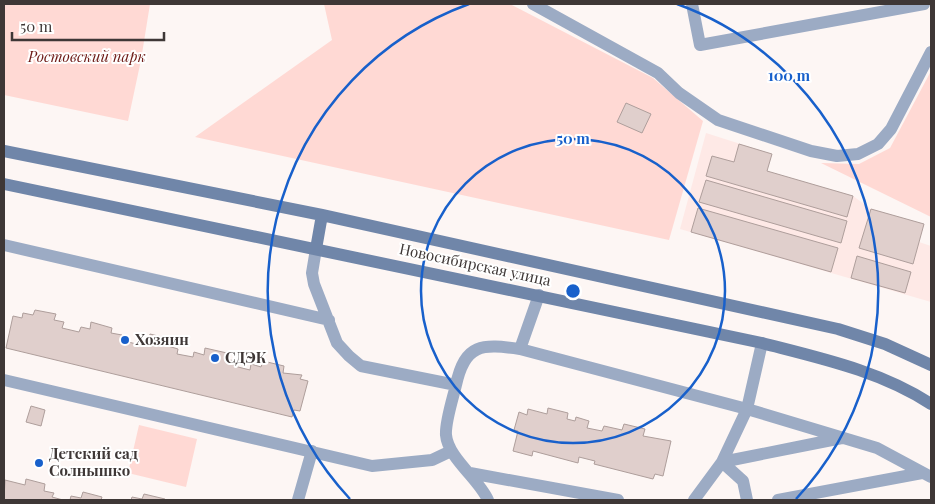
<svg xmlns="http://www.w3.org/2000/svg" width="935" height="504" font-family="'Playfair Display',serif">
  <style>
    .built { fill: #fee9e6 }
    .green { fill: #ffd9d4 }
    .building { fill: #e0cfcc; stroke: #ae9e9b }
    .lines { fill: none; stroke-linecap: round; stroke-linejoin: round }
    .lane { stroke: #9cabc4; stroke-width: 12 }
    .secondary { stroke: #7086a9; stroke-width: 12 }
    .ring { fill: none; stroke: #1860cb; stroke-width: 2.5 }
    .poi-dot { fill: #1860cb; stroke: #fff; stroke-width: 2 }
    .labels { text-anchor: middle; stroke-width: 4; stroke-linejoin: round; paint-order: stroke }
    .park-label { font-size: 15px; font-style: italic; fill: #6d1a16; stroke: #fff }
    .street-label { font-size: 15px; fill: #3e3736; stroke: #fff }
    .poi-label { font-size: 15px; font-weight: bold; fill: #3e3736; stroke: #fff; text-anchor: start }
    .centre { fill: #1860cb; stroke: #fff; stroke-width: 2.5 }
    .ring-label { font-size: 15px; text-anchor: middle; font-weight: bold; fill: #1860cb; stroke: #fff; stroke-width: 4; stroke-linejoin: round; paint-order: stroke }
  </style>
  <rect width="100%" height="100%" fill="#fdf6f4"/>
  <!-- built -->
  <path class="built" d="M706,133l66,21 -5,17 86,25 18,13 53,15 -5,18 12,4v56l-251,-73z"/>
  <!-- green -->
  <path class="green" d="M4,4h146l-9,56 -13,61 -124,-26z
    M324,4h186l143,74 50,43 -34,119 -474,-103 137,-97z
    M931,71v146l-110,-54 38,1 31,-16z
    M139,425l58,14 -11,48 -58,-14z"/>
  <!-- building -->
  <path class="building" d="M626,103l25,11 -9,19 -25,-11z
    M739,144l33,10 -5,17 86,25 -6,21 -141,-41 6,-20 22,6z
    M706,180l141,41 -6,22 -142,-41z
    M698,208l140,40 -7,24 -140,-40z
    M871,209l53,15 -11,40 -54,-16z
    M857,256l54,16 -6,21 -54,-15z
    M35,310l21,4 -2,6 10,2 -2,6 17,4 2,-5 9,2 1,-7 21,6 -1,5 11,2 -1,5 15,4 2,-5 10,3 2,-8 20,5 -2,7 10,3 -1,5 16,3 1,-5 10,3 1,-7 22,5 -2,6 10,2 -1,5 16,4 1,-6 10,3 2,-6 21,5 -1,7 19,2 -2,4 8,2 -8,30 -6,-1 -2,7 -286,-69 7,-32 9,2 1,-5 10,2z
    M31,406l14,4 -4,16 -15,-4z
    M548,408l20,5 -1,6 8,2 1,-4 13,4 -2,7 15,3 2,-5 18,4 2,-6 21,5 -2,7 28,5 -8,35 -8,-2 -2,5 -59,-15 1,-3 -16,-4 -1,6 -45,-12 -1,5 -19,-5 5,-20 -4,-1 5,-18 8,3 1,-6 19,5z
    M26,479l19,5 -1,7 10,2 -2,4 11,3h-59l1,-20 20,5z
    M83,492l19,5 -1,3h-31l1,-4 10,2z
    M144,494l21,5 -1,1h-33l1,-3 10,2z"/>
  <g class="lines">
    <!-- lane -->
    <path class="lane" d="M533,4l125,69 21,20 39,27 93,31 26,5 21,-2 20,-10 13,-15 40,-77
      M692,4l8,41 224,-41
      M4,245l325,75
      M316,249l-4,24 2,11 23,59 12,13 12,10 95,19c9,-42 26,-41 64,-36l227,60 130,39 54,29
      M520,349l19,-54
      M4,380l368,86 60,-6 19,-9
      M456,385c-3,13 -11,37 -10,50 2,23 33,44 42,65
      M722,462l120,-24
      M722,462l21,19 4,19
      M470,473l148,27
      M298,500l14,-49
      M694,500l28,-38 25,-53 15,-66
      M778,500l144,-27"/>
    <!-- secondary -->
    <path class="secondary" d="M4,151l318,64 516,114 47,15 46,21
      M4,184l758,159c58,15 119,28 169,61
      M316,249l6,-34"/>
  </g>
  <!-- distance rings -->
  <g class="ring">
    <circle cx="573" cy="291" r="152"/>
    <path d="M350 499A305 305 0 0 1 469 4M677 4A305 305 0 0 1 796 499"/>
  </g>
  <!-- markers -->
  <g class="poi-dot">
    <circle cx="125" cy="340" r="5"/>
    <circle cx="215" cy="358" r="5"/>
    <circle cx="39" cy="463" r="5"/>
  </g>
  <g class="labels">
    <!-- park labels -->
    <g class="park-label">
      <text x="87" y="62">Ростовский парк</text>
    </g>
    <!-- street labels -->
    <g class="street-label">
      <text transform="translate(475 265) rotate(12)" y="5">Новосибирская улица</text>
    </g>
    <!-- poi labels -->
    <g class="poi-label">
      <text x="135" y="345">Хозяин</text>
      <text x="225" y="363">СДЭК</text>
      <text x="49" y="459">Детский сад<tspan x="49" dy="17">Солнышко</tspan></text>
    </g>
  </g>
  <circle cx="573" cy="291" r="8" class="centre"/>
  <g class="ring-label">
    <text x="789" y="81">100 m</text>
    <text x="573" y="144">50 m</text>
  </g>
  <!-- border -->
  <rect width="935" height="504" fill="none" stroke="#3e3736" stroke-width="10"/>
  <!-- scale -->
  <path d="M12 32v8h152v-8" fill="none" stroke="#3e3736" stroke-width="2.5"/>
  <text x="20" y="32" font-size="15" fill="#3e3736" stroke="#ffffff" stroke-width="4" paint-order="stroke">50 m</text>
</svg>
